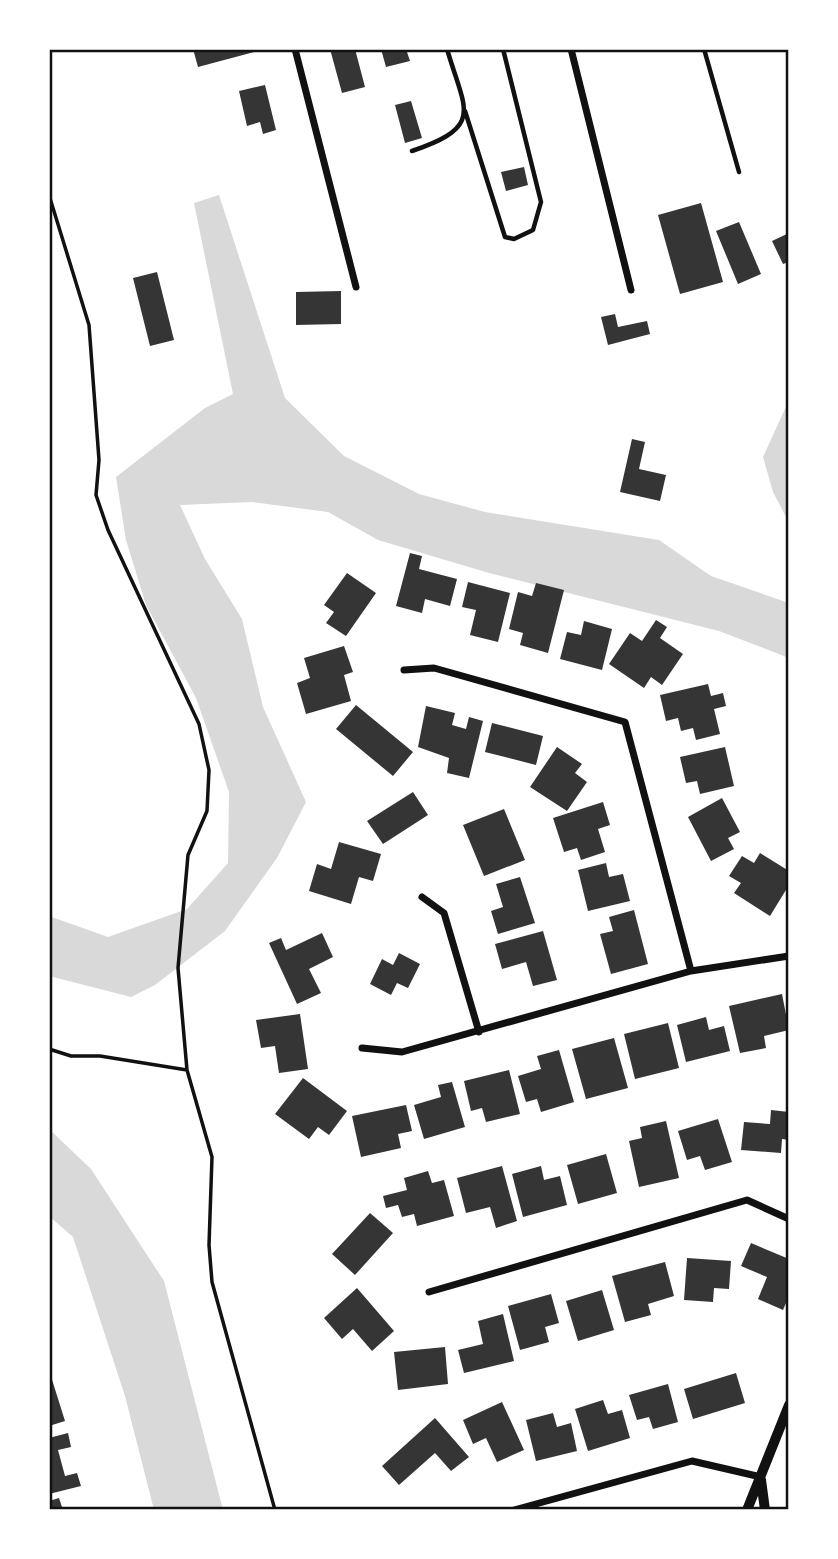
<svg xmlns="http://www.w3.org/2000/svg" width="838" height="1559" font-family="'Libre Baskerville',serif">
  <style>
    .water { fill: #d9d9d9 }
    .building { fill: #353535 }
    .lines { fill: none; stroke-linecap: round; stroke-linejoin: round }
    .path { stroke: #111; stroke-width: 3.5 }
    .service { stroke: #111; stroke-width: 4.5 }
    .minor { stroke: #111; stroke-width: 7 }
    .tertiary { stroke: #111; stroke-width: 10 }
    .neatline { fill: none; stroke: #111; stroke-width: 2.5 }
  </style>
  <rect width="100%" height="100%" fill="#fff"/>
  <!-- water -->
  <path class="water" d="M219,195l66,203 59,58 75,38 66,18 174,28 52,36 78,27v55l-70,-27 -230,-58 -111,-33 -50,-28 -76,-10 -72,3 25,54 37,60 21,88 43,95 -29,56 -52,73 -70,54 -24,12 -82,-21v-60l59,21 79,-28 41,-46 1,-71 -33,-94 -50,-93 -20,-65 -10,-63 89,-69 28,-14 -39,-191z
    M789,400v123l-16,-31 -10,-35z
    M49,1129l42,40 73,112 59,229h-69l-29,-114 -52,-159 -24,-21z"/>
  <!-- building -->
  <path class="building" d="M193,49h69v1l-64,17z
    M330,49h25l10,38 -23,6z
    M381,49h25l4,12 -24,6z
    M265,85l11,45 -13,4 -3,-12 -13,4 -8,-35z
    M411,101l11,37 -17,5 -10,-38z
    M524,167l4,18 -22,6 -5,-19z
    M701,203l22,79 -43,12 -22,-79z
    M739,222l22,52 -23,10 -22,-53z
    M789,233v29l-6,2 -11,-23z
    M157,272l17,68 -24,6 -17,-68z
    M341,291v33l-45,1v-33z
    M615,314l3,13 29,-6 3,13 -42,11 -7,-28z
    M632,439l13,3 -6,27 27,6 -6,26 -40,-9z
    M410,553l12,3 -3,13 38,10 -7,27 -25,-7 -3,14 -26,-7z
    M347,573l29,20 -30,43 -20,-13 8,-11 -10,-7z
    M468,582l42,11 -12,49 -28,-7 6,-25 -14,-3z
    M536,583l28,7 -16,63 -28,-8 3,-12 -14,-4 9,-37 14,4z
    M656,620l11,7 -7,11 23,16 -21,31 -11,-8 -7,11 -35,-24 21,-31 12,8z
    M584,621l28,8 -10,41 -42,-11 7,-27 14,3z
    M344,646l9,26 -9,3 7,26 -45,13 -9,-31 13,-5 -6,-20z
    M708,684l3,12 12,-3 3,13 -12,3 6,25 -24,6 -3,-12 -12,3 -3,-13 -12,3 -6,-26z
    M356,705l57,47 -20,24 -57,-47z
    M426,706l29,7 -3,12 14,4 3,-12 14,4 -14,57 -22,-5 2,-15 -31,-11z
    M492,723l51,13 -7,29 -51,-13z
    M557,747l25,17 -7,9 12,9 -20,29 -37,-24z
    M725,747l9,39 -34,8 -3,-13 -11,2 -6,-26z
    M413,792l15,23 -45,29 -16,-23z
    M722,798l18,34 -12,6 6,11 -23,12 -23,-44z
    M603,802l7,23 -12,4 7,23 -24,8 -4,-12 -13,4 -11,-34z
    M504,809l21,51 -41,16 -21,-51z
    M339,842l42,12 -8,27 -14,-4 -8,27 -42,-13 8,-27 14,5z
    M760,853l29,18v14l-19,31 -36,-23 7,-10 -12,-7 13,-20 12,7z
    M606,863l3,14 14,-3 7,27 -42,10 -10,-41z
    M520,877l15,46 -37,11 -7,-23 12,-4 -7,-23z
    M634,910l14,54 -37,10 -11,-40 13,-3 -4,-14z
    M543,931l14,49 -24,6 -7,-24 -24,7 -7,-25z
    M322,933l11,24 -24,12 12,24 -24,11 -28,-61 12,-5 5,12z
    M399,953l21,11 -12,24 -11,-5 -6,12 -21,-11 12,-25 11,6z
    M782,994l7,36 -25,6 2,12 -26,5 -11,-47z
    M300,1014l8,55 -29,4 -4,-27 -14,2 -5,-28z
    M706,1017l3,13 15,-4 6,25 -44,11 -9,-37z
    M668,1023l11,45 -44,11 -11,-45z
    M614,1038l14,50 -42,11 -14,-50z
    M559,1050l15,52 -33,10 -4,-13 -11,3 -8,-26 23,-7 -4,-13z
    M509,1070l11,44 -34,8 -4,-14 -11,3 -7,-30z
    M303,1078l44,33 -18,24 -11,-8 -9,12 -34,-25z
    M452,1082l13,45 -41,12 -10,-34 27,-8 -3,-12z
    M406,1105l6,26 -14,3 3,14 -40,9 -9,-41z
    M771,1110l18,2v28l-7,-1 -1,14 -40,-3 3,-28 26,2z
    M718,1119l14,43 -27,8 -5,-14 -13,4 -9,-29z
    M666,1121l13,57 -40,9 -10,-46 13,-3 -2,-11z
    M606,1154l11,39 -39,11 -11,-39z
    M502,1166l15,55 -21,7 -6,-21 -24,6 -9,-35z
    M541,1166l3,14 16,-4 7,29 -44,12 -11,-43z
    M428,1171l4,12 12,-3 10,36 -37,10 -3,-12 -12,3 -4,-12 -12,3 -3,-12 24,-6 -3,-12z
    M370,1213l23,20 -38,42 -23,-21z
    M751,1243l38,16v37l-6,14 -25,-11 9,-22 -26,-11z
    M687,1258l44,3 -2,28 -15,-1 -1,14 -29,-2z
    M665,1262l9,34 -26,8 3,11 -26,7 -13,-46z
    M357,1288l37,43 -22,20 -19,-22 -11,10 -18,-21z
    M602,1290l12,40 -36,11 -12,-40z
    M551,1294l8,29 -14,4 4,15 -29,8 -12,-44z
    M503,1314l11,47 -50,12 -6,-23 25,-6 -5,-23z
    M445,1347l3,37 -50,6 -4,-38z
    M49,1370l16,51 -16,5z
    M736,1373l9,30 -52,16 -9,-30z
    M668,1384l10,38 -25,7 -4,-12 -12,3 -8,-25z
    M603,1400l5,14 14,-4 8,28 -42,13 -13,-42z
    M502,1402l22,48 -27,12 -11,-24 -13,6 -10,-24z
    M553,1413l4,14 14,-4 6,28 -41,10 -10,-41z
    M435,1418l34,39 -18,14 -16,-18 -36,32 -17,-19z
    M68,1433l3,14 -13,3 7,26 12,-3 4,13 -32,8v-56z
    M59,1498l4,12h-14v-9z"/>
  <g class="lines">
    <!-- path -->
    <path class="path" d="M49,195l40,130 10,135 -3,35 12,35 91,194 10,46 -2,41 -19,44 -10,113 9,102 25,87 -3,88 3,37 63,228
      M49,1049l22,7h29l87,14"/>
    <!-- service -->
    <path class="service" d="M704,49l35,123
      M465,111l40,126 9,2 19,-9 8,-28 -38,-153
      M412,151c73,-25 53,-40 35,-102"/>
    <!-- minor -->
    <path class="minor" d="M295,49l61,238
      M571,49l60,241
      M404,670l30,-2 191,54 66,249
      M422,897l22,16 35,119
      M362,1048l40,4 289,-81 98,-15
      M429,1292l318,-92 42,19
      M514,1510l178,-49 69,16"/>
    <!-- tertiary -->
    <path class="tertiary" d="M761,1480l4,30
      M747,1510l42,-105"/>
  </g>
  <!-- border -->
  <rect width="838" height="1559" fill="none" stroke="#ffffff" stroke-width="102"/>
  <rect x="51" y="51" width="736" height="1457" class="neatline"/>
</svg>
